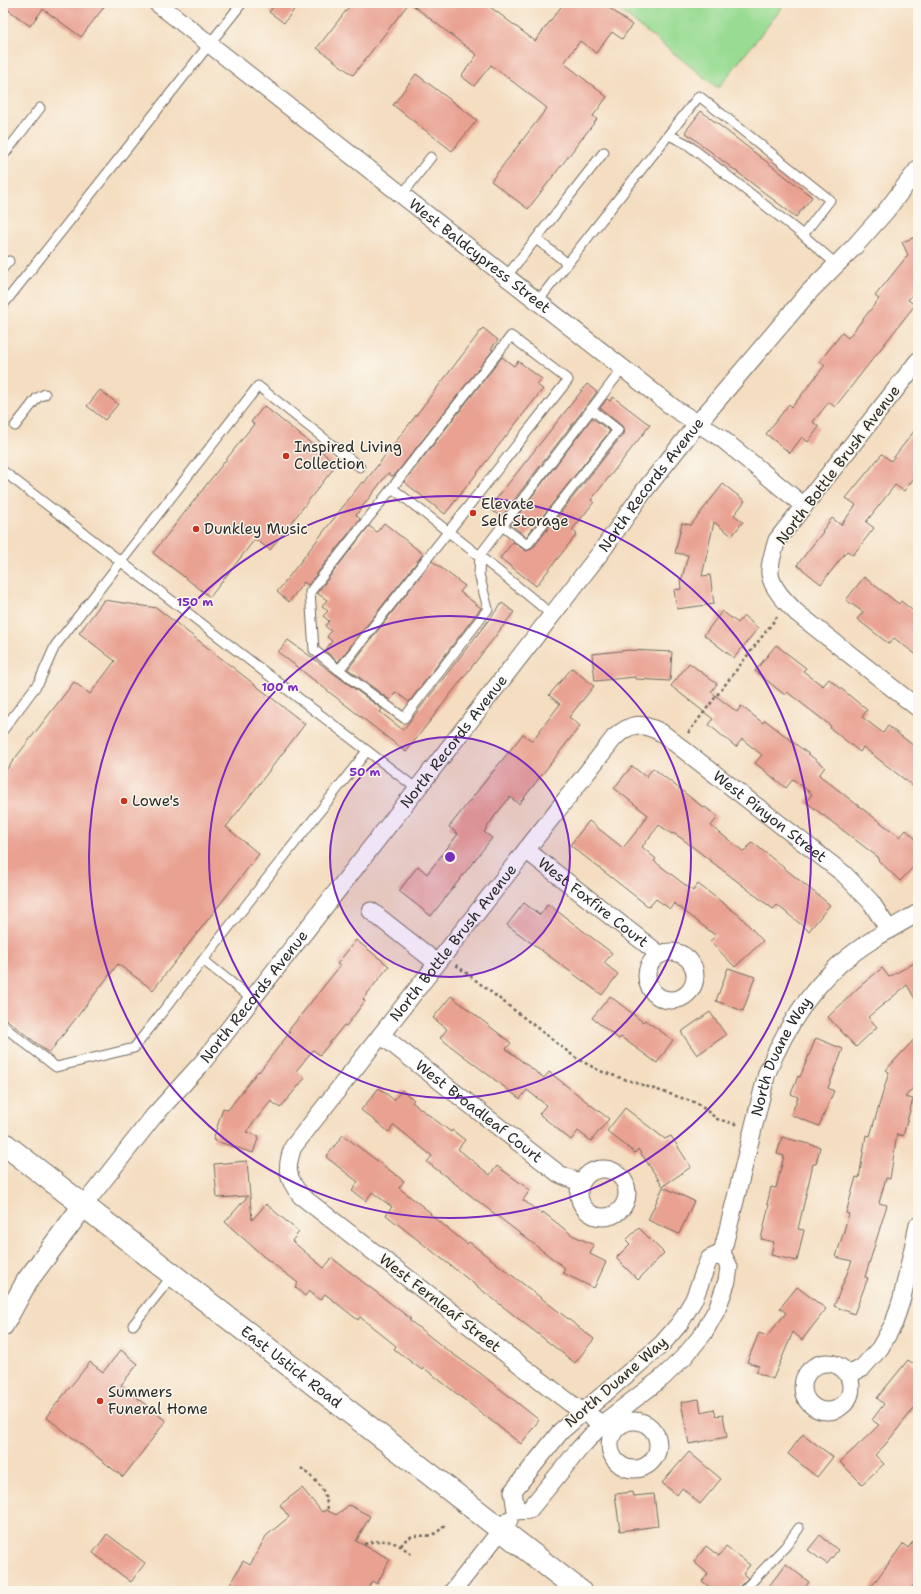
<svg xmlns="http://www.w3.org/2000/svg" width="921" height="1594" font-family="'Shantell Sans',sans-serif">
  <style>
    .green { fill: #98db93; stroke: #62835f }
    .building { fill: #e9a192 }
    .lines { fill: none; stroke-linecap: round; stroke-linejoin: round }
    .service-casing { stroke: #71695f; stroke-width: 11 }
    .minor-casing { stroke: #71695f; stroke-width: 19 }
    .tertiary-casing { stroke: #71695f; stroke-width: 23 }
    .secondary-casing { stroke: #71695f; stroke-width: 24 }
    .path { stroke: #71695f; stroke-width: 2.5; stroke-dasharray: 3 3; stroke-linecap: butt }
    .service { stroke: #fff; stroke-width: 9 }
    .minor { stroke: #fff; stroke-width: 17 }
    .tertiary { stroke: #fff; stroke-width: 21 }
    .secondary { stroke: #fff; stroke-width: 22 }
    .ring { fill: none; stroke: #7b2cbf; stroke-width: 2 }
    .poi-dot { fill: #c8321e; stroke: #fbf7ec; stroke-width: 1.5 }
    .labels { text-anchor: middle; stroke-width: 3; stroke-linejoin: round; paint-order: stroke }
    .street-label { font-size: 15px; fill: #2b2b2b; stroke: #fbf7ec }
    .poi-label { font-size: 15px; fill: #2b2b2b; stroke: #fbf7ec; text-anchor: start }
    .centre { fill: #7b2cbf; stroke: #fbf7ec; stroke-width: 2 }
    .ring-label { font-size: 12px; text-anchor: middle; font-weight: bold; fill: #7b2cbf; stroke: #fbf7ec; stroke-width: 3; stroke-linejoin: round; paint-order: stroke }
  </style>
  <rect width="100%" height="100%" fill="#fbf7ec"/>
  <filter id="ink" filterUnits="userSpaceOnUse"><feTurbulence type="fractalNoise" baseFrequency=".025" numOctaves="2"/><feDisplacementMap in="SourceGraphic" scale="8" xChannelSelector="R" yChannelSelector="G"/><feConvolveMatrix kernelMatrix="1 2 1 2 8 2 1 2 1" color-interpolation-filters="sRGB"/></filter>
  <filter id="wash" filterUnits="userSpaceOnUse"><feTurbulence type="fractalNoise" baseFrequency=".012" numOctaves="4" result="noise"/><feDisplacementMap in="SourceGraphic" scale="16" xChannelSelector="R" yChannelSelector="G"/><feGaussianBlur stdDeviation="0.9" result="paint"/><feColorMatrix in="noise" values="0 0 0 0 0 0 0 0 0 0 0 0 0 0 0 0 0 1.4 0 .05"/><feComposite in="paint" operator="in"/></filter>
  <g filter="url(#wash)">
    <rect width="100%" height="100%" fill="#f4ddc0"/>
    <!-- green -->
    <path class="green" d="M610,3h176l-68,85z"/>
    <g id="blocks">
      <!-- building -->
      <path class="building" d="M3,3h104l-26,34 -38,-28 -13,17 -27,-20z
        M276,3h23l-15,20 -15,-11z
        M352,3h57l-56,72 -36,-27z
        M410,3h75l50,38 29,-38h39l29,22 -10,14 -10,-7 -16,21 -16,-12 -16,22 43,34 -14,19 4,3 -69,90 -37,-28 56,-73 -56,-43 -17,21 -13,-10 16,-21z
        M416,74l61,46 -25,31 -59,-46z
        M701,111l111,86 -16,20 -111,-85z
        M918,236v52l-10,12 7,5 -80,102 -6,-5 -16,20 6,5 -11,15 -6,-5 -12,16 -24,-19 23,-30 3,3 33,-42 -5,-4 22,-28 6,5 31,-39 -4,-3 33,-41 -6,-13z
        M483,328l15,12 -7,9 2,1 -98,125 -3,1 -4,-3 -32,42 4,4 -52,66 -4,-3 -15,20 -12,-10 85,-110 2,1z
        M502,357l12,9 4,-5 24,18 -5,6 6,4 -98,125 -41,-32z
        M587,384l10,8 -96,125 -12,-9z
        M100,390l18,14 -13,16 -18,-14z
        M613,397l37,28 -59,75 3,2 -22,28 5,4 -41,52 -36,-28 13,-16 13,9 6,-2 91,-115 1,-4 -2,-4 -22,-18 7,-9 3,2z
        M264,406l73,58 -67,86 -15,-11 -45,58 -57,-44 101,-129 -3,-2z
        M592,418l18,13 -84,106 -15,-13z
        M918,426v47l-14,18 -9,-6 -29,37 8,6 -21,27 -6,-4 -26,33 -24,-19 26,-33 -1,-1 10,-13 9,7 15,-20 -10,-7 36,-44 9,7z
        M723,484l22,17 -11,14 9,7 -11,14 -18,-14 -12,54 8,-1 4,29 -37,5 -3,-19 7,-1 -1,-10 2,-1 6,-23 -13,-2 7,-30 9,2z
        M384,523l39,31 -85,108 -13,-11 7,-10 -5,-4 4,-6 -6,-5 4,-5 -6,-5 5,-5 -6,-5 5,-6 -10,-7 52,-67 8,6z
        M432,561l33,25 -5,6 21,16 -72,94 -13,-10 -6,8 -42,-31z
        M864,577l35,27 2,-3 17,14v41l-24,-18 -5,6 -32,-25 6,-7 -17,-12z
        M104,600l53,8 148,116 -79,103 33,27 -106,136 -35,-26 -69,89 -46,-36v-243l71,-92 16,12 25,-33 -36,-28z
        M502,603l12,9 -108,140 -128,-100 10,-12 94,69 -2,3 23,18z
        M722,611l16,12 6,-7 14,12 -24,30 -30,-23z
        M776,645l30,23 -3,3 20,15 6,-7 15,12 23,19 -5,7 21,16 5,-7 30,23v41l-55,-43 -3,5 -30,-24 1,-2 -44,-34 -2,3 -30,-24z
        M629,650l43,2 -2,29 -35,-2v-2l-40,4 -3,-27z
        M689,663l28,21 -6,8 26,20 4,-6 22,17 2,-3 60,47 -6,8 37,29 44,33 6,-7 12,11v21l-18,19 -22,-21 1,-2 -73,-56 6,-8 -19,-15 -7,9 -31,-25 7,-8 -20,-16 -6,8 -27,-22 4,-6 -42,-33z
        M572,668l22,18 -25,31 11,9 -61,78 -9,-7 -16,20 -10,15 8,6 -61,78 -32,-25 19,-25 9,8 31,-40 -9,-7 22,-28 52,-65 9,7 28,-37 -11,-9z
        M632,766l14,11 7,-9 51,40 1,-1 13,10 -7,9 33,26 8,-10 78,63 -21,26 -32,-26 -4,4 -92,-71 -8,-5 -1,1 -13,-9 -17,22 14,12 -2,2 39,30 5,-7 42,32 23,25 -28,26 -25,-26 6,-5 -42,-33 -4,6 -14,-10 -7,8 -79,-62 19,-24 34,27 21,-26 -1,-1 5,-6 -34,-27z
        M524,903l16,12 8,-11 64,49 -8,10 14,11 -16,21 -95,-70z
        M356,940l33,26 -26,33 2,2 -19,25 -2,-1 -24,30 -7,-5 -17,21 9,7 -25,30 -9,-7 -25,31 13,4 -6,17 -40,-13 10,-32 5,2 30,-39 1,1 31,-40 -2,-1 52,-65 -3,-2z
        M918,961v43l-11,-19 -39,32 9,10 -21,20 -28,-30 31,-30 23,-19 7,9z
        M728,968l27,9 -12,34 -27,-10z
        M451,996l60,47 -5,6 38,29 5,-6 60,47 -18,22 -13,-10 -7,9 -32,-26 7,-9 -19,-15 -7,9 -80,-61 7,-9 -14,-11z
        M610,996l33,26 2,-2 28,20 -16,23 -36,-26 -2,2 -27,-21z
        M710,1012l16,23 -29,20 -16,-23z
        M918,1035v47l-13,15 8,2 -10,37 -6,-2 -7,45 -4,-1 -7,25 8,2 -22,72 3,1 -14,36 -20,-8 18,-45 -16,-4 13,-43 -3,-1 10,-36 3,1 7,-43 4,1 19,-64 -3,-2z
        M816,1038l27,11 -15,39 6,3 -15,35 -28,-11 7,-18 -7,-3 7,-18 2,1z
        M379,1088l15,12 8,-10 12,10 -2,2 39,30 1,-2 13,10 -7,9 32,26 7,-9 33,24 -7,10 19,14 1,-2 29,23 22,10 -4,9 16,8 -12,26 -31,-15 2,-5 -138,-106 5,-6 -38,-31 -5,7 -28,-22z
        M625,1108l40,31 6,-3 20,31 -28,19 -25,-37 -3,4 -28,-22z
        M343,1135l61,46 -5,7 32,25 -1,1 37,30 2,-2 125,97 -19,24 -189,-148 6,-8 -20,-15 -6,9 -14,-10 6,-9 -32,-25z
        M782,1137l38,10 -4,17h-3l-15,65 6,1 -7,31 -26,-6 3,-13 -13,-3 8,-34 -2,-1 4,-17 5,1 8,-32 -7,-2z
        M247,1161l5,59 14,-16 33,28 -7,9 32,27 8,-10 79,61 -2,1 38,30 33,23 59,47 -18,24 -97,-76 -2,2 -28,-21 2,-3 -36,-29 -2,3 -33,-26 -5,6 -11,-9 -4,5 -10,-9 3,-4 -35,-27 -38,-34 23,-26 -31,2 -3,-34z
        M663,1187l31,14 -15,33 -31,-14z
        M639,1228l25,25 -26,27 -22,-22 14,-14 -4,-4z
        M797,1287l29,22 -24,31 -9,-8 -20,47 -17,-7 3,-6 -12,-4 12,-29 8,3 19,-23 -6,-5z
        M121,1350l17,14 -17,21 45,36 -43,56 -77,-60 44,-55 13,10z
        M908,1360l10,7v36l-33,42 -10,10 9,9 -22,20 -22,-22 39,-37 -7,-5 12,-16 -7,-6z
        M699,1399l2,13 13,-3 2,7 7,-1 4,22 -38,7 -8,-42z
        M803,1434l30,23 -16,20 -29,-23z
        M689,1452l32,27 -21,25 -18,-16 -5,7 -15,-12z
        M302,1488l20,24 4,-2 10,5 13,-10 21,11 -14,25 34,18 -13,25 -5,-3 -6,10h-140l17,-30 7,4 16,-29 23,-19 -9,-12z
        M633,1492l1,4 20,-2 4,32 -38,5 -5,-37z
        M107,1534l38,29 -14,19 -38,-29z
        M820,1535l18,15 -11,14 -19,-14z
        M918,1535v44l-9,12h-41l35,-47 5,4z
        M706,1546l13,10 7,-10 24,19 -7,9 5,4 -9,9 -2,4h-23l-12,-10 6,-7 -14,-12z
        M786,1564l23,18 -7,9h-37z"/>
    </g>
  </g>
  <g filter="url(#ink)">
    <use href="#blocks" fill-opacity="0" stroke="#71695f" stroke-width="1"/>
    <g class="lines">
      <!-- service casing -->
      <g class="service-casing">
        <path id="service" d="M3,156l37,-48
          M402,195l29,-38
          M803,235l34,30
          M536,239l31,24
          M3,268l6,-7
          M506,277l98,-125
          M538,301l161,-205 131,104 -27,35 -116,-91 -18,-9
          M3,305l239,-302
          M15,426l22,-28 8,-4
          M3,471l414,318
          M392,488l-82,104 4,58 25,20 229,-290 -57,-44 -119,152c54,42 108,83 160,127
          M502,526l25,19 91,-115 -27,-21
          M339,670l65,48 84,-109 -9,-35 1,-19 143,-187
          M3,730l36,-48 16,-36 203,-260 102,81
          M203,960l49,39
          M3,1026l53,41 78,-19 233,-297
          M133,1325l40,-50
          M743,1591l42,-44 14,-19"/>
      </g>
      <!-- minor casing -->
      <g class="minor-casing">
        <g id="minor">
          <path id="s1" d="M157,3l518,406 46,29 83,68"/>
          <path d="M918,361l-141,179c-3,10 -8,23 -7,34 2,15 17,29 27,39l121,95"/>
          <path id="s2" d="M526,850l133,104"/>
          <path d="M371,911l66,52"/>
          <circle cx="671" cy="976" r="24"/>
          <path id="s3" d="M381,1035l178,139 22,9"/>
          <circle cx="603" cy="1193" r="24"/>
          <path id="s4" d="M84,1205l69,-88 49,-54 215,-274 184,-237 43,-61 54,-68 111,-131 45,-45 32,-36 32,-42"/>
          <path d="M722,1253l7,14 -2,14 -10,28 -14,25 -19,23 -22,21 -60,46 -22,24 -51,62 -13,1 -3,-20 48,-60 101,-87 18,-21 14,-24 15,-40z"/>
          <path id="s5" d="M722,1253l45,-180c17,-42 40,-80 74,-110 23,-20 51,-35 77,-50"/>
          <circle cx="827" cy="1387" r="24"/>
          <path d="M848,1375l14,-7 18,-20 14,-25 8,-25 16,-73"/>
          <circle cx="634" cy="1445" r="24"/>
          <path id="s6" d="M615,1429l-13,-5 -32,-21 -269,-207c-14,-18 -16,-27 -8,-49l321,-409c17,-16 27,-16 48,-5l182,141 27,28 18,28"/>
          <path d="M453,1591l56,-71"/>
        </g>
      </g>
      <!-- tertiary casing -->
      <g class="tertiary-casing">
        <path id="tertiary" d="M3,1325l24,-44 57,-76"/>
      </g>
      <!-- secondary casing -->
      <g class="secondary-casing">
        <g id="secondary">
          <path id="s7" d="M3,1143l577,448"/>
        </g>
      </g>
      <!-- path -->
      <path class="path" d="M688,733l89,-116
        M456,965l120,93 24,13 97,32 20,16 22,6
        M301,1468c17,15 23,17 27,41
        M364,1544c21,-6 30,-4 47,10
        M401,1546c9,-15 17,-8 30,-11 7,-2 11,-7 15,-12"/>
      <!-- service -->
      <use href="#service" class="service"/>
      <!-- minor -->
      <use href="#minor" class="minor"/>
      <!-- tertiary -->
      <use href="#tertiary" class="tertiary"/>
      <!-- secondary -->
      <use href="#secondary" class="secondary"/>
    </g>
  </g>
  <!-- distance rings -->
  <circle cx="450" cy="857" r="120" fill="#7b2cbf" fill-opacity=".12"/>
  <g class="ring">
    <circle cx="450" cy="857" r="120"/>
    <circle cx="450" cy="857" r="241"/>
    <circle cx="450" cy="857" r="361"/>
  </g>
  <!-- markers -->
  <g class="poi-dot">
    <circle cx="286" cy="456" r="4"/>
    <circle cx="473" cy="513" r="4"/>
    <circle cx="196" cy="529" r="4"/>
    <circle cx="124" cy="801" r="4"/>
    <circle cx="100" cy="1401" r="4"/>
  </g>
  <g class="labels">
    <!-- street labels -->
    <g class="street-label">
      <text dy="5" stroke="none"><textPath href="#s1" startOffset="410">West Baldcypress Street</textPath></text>
      <text transform="translate(838 465) rotate(-53)" y="5">North Bottle Brush Avenue</text>
      <text dy="5" stroke="none"><textPath href="#s4" startOffset="917">North Records Avenue</textPath></text>
      <text dy="5" stroke="none"><textPath href="#s4" startOffset="593">North Records Avenue</textPath></text>
      <text dy="5" stroke="none"><textPath href="#s6" startOffset="1154">West Pinyon Street</textPath></text>
      <text dy="5" stroke="none"><textPath href="#s2" startOffset="85">West Foxfire Court</textPath></text>
      <text dy="5" stroke="none"><textPath href="#s6" startOffset="704">North Bottle Brush Avenue</textPath></text>
      <text dy="5" stroke="none"><textPath href="#s4" startOffset="269">North Records Avenue</textPath></text>
      <text dy="5" stroke="none"><textPath href="#s5" startOffset="206">North Duane Way</textPath></text>
      <text dy="5" stroke="none"><textPath href="#s3" startOffset="124">West Broadleaf Court</textPath></text>
      <text transform="translate(440 1303) rotate(38)" y="5">West Fernleaf Street</text>
      <text dy="5" stroke="none"><textPath href="#s7" startOffset="365">East Ustick Road</textPath></text>
      <text transform="translate(616 1382) rotate(-41)" y="5">North Duane Way</text>
    </g>
    <!-- poi labels -->
    <g class="poi-label">
      <text x="294" y="452">Inspired Living<tspan x="294" dy="17">Collection</tspan></text>
      <text x="481" y="509">Elevate<tspan x="481" dy="17">Self Storage</tspan></text>
      <text x="204" y="534">Dunkley Music</text>
      <text x="132" y="806">Lowe's</text>
      <text x="108" y="1397">Summers<tspan x="108" dy="17">Funeral Home</tspan></text>
    </g>
  </g>
  <circle cx="450" cy="857" r="6" class="centre"/>
  <g class="ring-label">
    <text x="195" y="606">150 m</text>
    <text x="280" y="691">100 m</text>
    <text x="365" y="776">50 m</text>
  </g>
  <!-- margin -->
  <rect width="921" height="1594" fill="none" stroke="#fbf7ec" stroke-width="16"/>
</svg>
